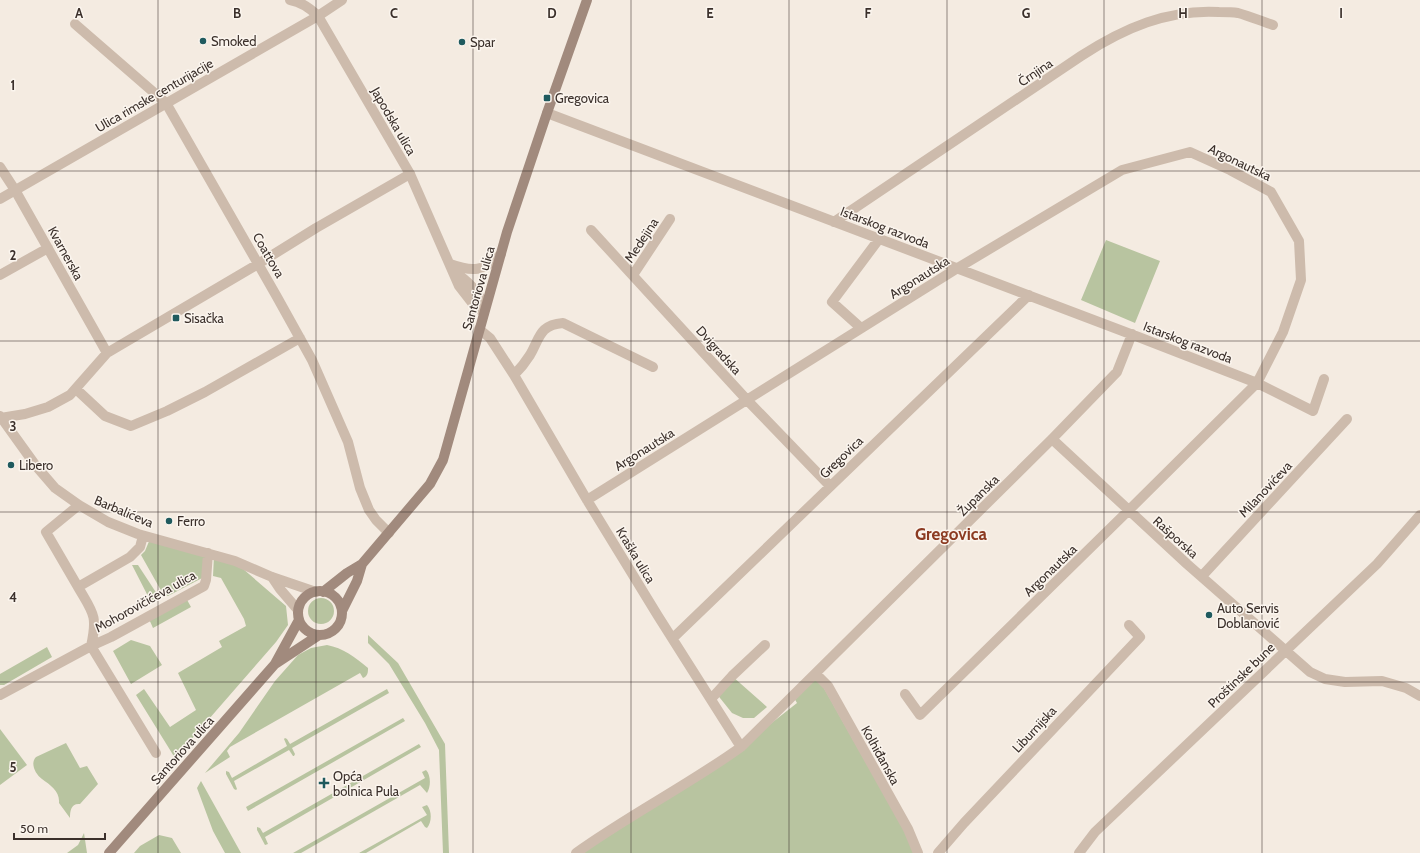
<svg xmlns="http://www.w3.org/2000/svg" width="1420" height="853" font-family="Cabin,sans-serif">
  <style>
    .green { fill: #b8c4a0 }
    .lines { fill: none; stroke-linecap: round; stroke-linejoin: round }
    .minor { stroke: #cdbbac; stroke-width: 10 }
    .tertiary { stroke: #cdbbac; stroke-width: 10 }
    .secondary { stroke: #a18a7d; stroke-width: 10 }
    .grid { fill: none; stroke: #3b302b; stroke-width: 1; stroke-opacity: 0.55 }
    .poi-dot { fill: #1f5a5e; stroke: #fbf5ee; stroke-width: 1.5 }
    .labels { text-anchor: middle; stroke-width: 3; stroke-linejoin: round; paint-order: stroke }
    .poi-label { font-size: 13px; fill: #3b302b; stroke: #fbf5ee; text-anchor: start }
    .street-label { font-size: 13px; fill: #3b302b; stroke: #fbf5ee }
    .district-label { font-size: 17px; font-weight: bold; fill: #8c3b22; stroke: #fbf5ee }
    .grid-label { font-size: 13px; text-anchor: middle; font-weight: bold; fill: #3b302b; stroke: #fbf5ee; stroke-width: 3; stroke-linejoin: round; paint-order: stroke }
  </style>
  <rect width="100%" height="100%" fill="#f4ebe1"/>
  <!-- green -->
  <path class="green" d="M1106,240l54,21 -25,62 -54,-23z
    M150,539l57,15 -3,23 -36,19 -5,-2 -22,-39 4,-4z
    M214,556l21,6 51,44 2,19 -12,17 -101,116 -39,-63 8,-6 26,38 26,-17 -18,-37 44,-26 -3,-6 27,-15 -2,-7 -23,-41 -8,-2z
    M132,565h6l21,32 -5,6 -3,-1z
    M308 611a13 13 0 1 1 26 0a13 13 0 1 1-26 0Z
    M186,598l5,9 -38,21 -4,-9z
    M368,635l30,28 47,81 4,109h-6l-4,-103 -14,-27 -36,-59 -21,-21z
    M131,640l19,6 12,19 -31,19 -18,-33z
    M327,645c16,3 28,12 41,23 0,4 0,8 -5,10l-3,-5 -130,74 -3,4 3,6 -25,16 34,-40 36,-52 23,-26 13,-7z
    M47,647l5,10 -48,28h-4v-11z
    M816,674l101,179h-341l165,-106 56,-44 -4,-7z
    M732,676l35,31 -13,11h-11l-11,-5 -16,-20z
    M387,689l2,4 -97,55 3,6 -1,2h-1l-4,-6 -55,31 3,8 -1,1 -2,-1 -8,-15v-3l3,1 3,6 55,-32 -3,-7 1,-1 2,1 3,5z
    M403,718l2,3 -157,90 -2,-4z
    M0,729l27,36 -27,20z
    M66,743l14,25 7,-2 11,18 -18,20c-9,-1 -10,7 -10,14l-11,-15c1,-12 -9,-18 -17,-24 -7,-5 -12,-16 -6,-22z
    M419,744l2,3 -156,90 3,7 -3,1 -8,-15v-3l3,1 3,5z
    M426,770c5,5 5,17 1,23l-7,-8 -119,68h-8l132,-75 -3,-6z
    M201,781l40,72h-16l-12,-22 -16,-43z
    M427,805c5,6 5,17 0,23l-2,-1 -4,-6 -55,32h-7l68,-38 -5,-8z
    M84,833l3,20h-20l11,-8z
    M159,835l13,3 9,15h-47l6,-7z"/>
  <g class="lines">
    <!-- minor -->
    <path class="minor" d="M318,16l24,-16
      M75,24l91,79 111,194 35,63 36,82 12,46 9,22 7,10 13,13
      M547,113l594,225 116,45 56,28 11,-32
      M0,167l15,23 92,163
      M834,222l247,-166c43,-28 87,-47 138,-44 6,0 13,0 19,1 11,3 23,8 35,12
      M591,230l156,170 83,86
      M0,275l48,-27
      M633,275l37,-56
      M861,328l-29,-26 47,-63
      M479,329l11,9 24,37 73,125 71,116 83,131
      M514,375c6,-6 11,-12 16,-20 10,-17 9,-30 33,-32l90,44
      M76,389l29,27 26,10 36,-15 38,-19 95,-54
      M0,416l36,50 19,22 24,17 29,17 30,12 97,27 37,16 44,15
      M0,418l25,-4 23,-7 22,-12 37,-42 151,-89 58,-36 94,-54
      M1052,439l135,125 123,108 15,7 20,3 37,-1 24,7 14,8
      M587,500l369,-231 166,-99 68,-18 40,18 41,22 28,49 2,39 -18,52 -26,51 -129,128 -208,204 -15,-21
      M79,505l-33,27 32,55 52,-30 10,-10 3,-11
      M1202,576l145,-157
      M272,577l8,12 18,21
      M78,587c15,26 20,28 13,59
      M673,638l356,-343
      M91,646l20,-9 93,-51 2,-6 2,-27
      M816,674l12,12 80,143 10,24
      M0,695l91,-49 65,107
      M711,699l21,-23 33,-31
      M576,853c53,-38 112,-68 165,-106l311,-308 65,-67 15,-38
      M938,853l26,-30 176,-186 -11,-12
      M1079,853l16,-21 282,-268 43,-49"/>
    <!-- tertiary -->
    <path class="tertiary" d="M290,0c12,2 20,8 28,16l92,158 49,112 14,18 11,9
      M0,199l318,-183
      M450,264c22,8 34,8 51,-10
      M454,272c15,9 23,19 31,35"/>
    <!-- secondary -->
    <path class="secondary" d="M298 613a22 22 0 1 1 44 0a22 22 0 1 1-44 0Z
      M323,592l24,-19 15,-9 68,-80 13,-24 64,-228 40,-119 40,-113
      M342,611l15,-30 5,-17
      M275,664l44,-29
      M109,853l166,-189 24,-44"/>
  </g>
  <!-- grid -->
  <path class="grid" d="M158,0v853M316,0v853M473,0v853M631,0v853M789,0v853M947,0v853M1104,0v853M1262,0v853M0,171h1420M0,341h1420M0,512h1420M0,682h1420"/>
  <!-- markers -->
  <g class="poi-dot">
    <circle cx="203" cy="41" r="4"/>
    <circle cx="462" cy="42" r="4"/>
    <rect x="543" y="94" width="8" height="8" rx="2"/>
    <rect x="172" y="314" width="8" height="8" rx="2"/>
    <circle cx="11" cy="465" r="4"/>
    <circle cx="169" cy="521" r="4"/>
    <circle cx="1209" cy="615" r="4"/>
    <path d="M322 777h4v4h4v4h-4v4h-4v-4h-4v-4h4z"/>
  </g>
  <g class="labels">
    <!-- poi labels -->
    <g class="poi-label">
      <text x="211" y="46">Smoked</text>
      <text x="470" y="47">Spar</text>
      <text x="555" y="103">Gregovica</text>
      <text x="184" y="323">Sisačka</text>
      <text x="19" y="470">Libero</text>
      <text x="177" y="526">Ferro</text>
      <text x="1217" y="613">Auto Servis<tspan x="1217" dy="15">Doblanović</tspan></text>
      <text x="333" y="781">Opća<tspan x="333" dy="15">bolnica Pula</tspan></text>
    </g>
    <!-- street labels -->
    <g class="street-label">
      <text transform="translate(1035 72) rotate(-34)" y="5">Črnjina</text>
      <text transform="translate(154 95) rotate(-30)" y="5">Ulica rimske centurijacije</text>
      <text transform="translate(394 121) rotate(60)" y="5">Japodska ulica</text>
      <text transform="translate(1240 162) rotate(26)" y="5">Argonautska</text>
      <text transform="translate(885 227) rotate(21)" y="5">Istarskog razvoda</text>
      <text transform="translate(641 240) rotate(-57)" y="5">Medejina</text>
      <text transform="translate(66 253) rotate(61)" y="5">Kvarnerska</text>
      <text transform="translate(269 255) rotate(60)" y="5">Coattova</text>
      <text transform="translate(919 277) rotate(-32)" y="5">Argonautska</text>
      <text transform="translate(478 288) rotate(-74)" y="5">Santoriova ulica</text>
      <text transform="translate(1188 342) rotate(21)" y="5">Istarskog razvoda</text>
      <text transform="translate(719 350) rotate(48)" y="5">Dvigradska</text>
      <text transform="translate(644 449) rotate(-32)" y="5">Argonautska</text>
      <text transform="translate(841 457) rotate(-44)" y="5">Gregovica</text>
      <text transform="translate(1265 489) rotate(-47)" y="5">Milanovićeva</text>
      <text transform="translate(978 495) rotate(-45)" y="5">Županska</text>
      <text transform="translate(124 511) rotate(23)" y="5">Barbalićeva</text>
      <text transform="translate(1176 537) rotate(42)" y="5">Rašporska</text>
      <text transform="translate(636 555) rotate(59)" y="5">Kraška ulica</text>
      <text transform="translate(1050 570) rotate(-44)" y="5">Argonautska</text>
      <text transform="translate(145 601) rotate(-29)" y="5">Mohorovičićeva ulica</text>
      <text transform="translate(1241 675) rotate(-44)" y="5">Proštinske bune</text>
      <text transform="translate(1034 729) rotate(-47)" y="5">Liburnijska</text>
      <text transform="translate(182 750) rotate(-48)" y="5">Santoriova ulica</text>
      <text transform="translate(881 755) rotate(61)" y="5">Kolhiđanska</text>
    </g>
    <!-- district labels -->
    <g class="district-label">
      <text x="951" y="540">Gregovica</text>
    </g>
  </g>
  <g class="grid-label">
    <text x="79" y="18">A</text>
    <text x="237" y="18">B</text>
    <text x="394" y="18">C</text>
    <text x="552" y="18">D</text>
    <text x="710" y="18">E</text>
    <text x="868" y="18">F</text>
    <text x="1026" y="18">G</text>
    <text x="1183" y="18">H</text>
    <text x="1341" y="18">I</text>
    <text x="13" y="90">1</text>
    <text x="13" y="260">2</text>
    <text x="13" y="431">3</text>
    <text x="13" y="602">4</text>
    <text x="13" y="772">5</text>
  </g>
  <!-- scale -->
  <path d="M14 833v6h91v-6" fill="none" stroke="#3b302b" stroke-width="2"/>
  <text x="20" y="833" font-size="12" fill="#3b302b" stroke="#fbf5ee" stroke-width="3" paint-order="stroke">50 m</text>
</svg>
